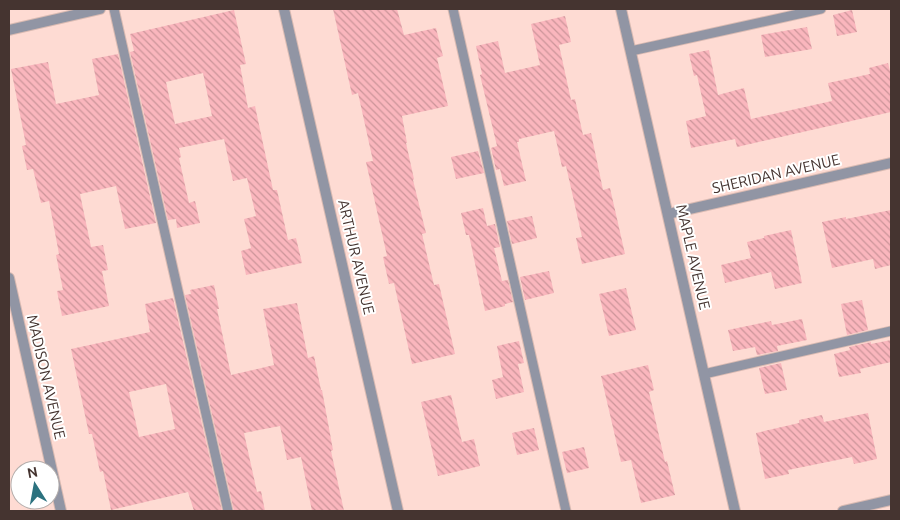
<svg xmlns="http://www.w3.org/2000/svg" width="900" height="520" font-family="Ubuntu,sans-serif">
  <style>
    .building { fill: url(#building-back-hatch); fill-rule: evenodd }
    .lines { fill: none; stroke-linecap: round; stroke-linejoin: round }
    .service-casing { stroke: #d9bab2; stroke-width: 11 }
    .minor-casing { stroke: #d9bab2; stroke-width: 12 }
    .tertiary-casing { stroke: #d9bab2; stroke-width: 12 }
    .service { stroke: #9195a4; stroke-width: 9 }
    .minor { stroke: #9195a4; stroke-width: 10 }
    .tertiary { stroke: #9195a4; stroke-width: 10 }
    .labels { text-anchor: middle; stroke-width: 4; stroke-linejoin: round; paint-order: stroke }
    .street-label { font-size: 15px; fill: #453430; stroke: #fff }
  </style>
  <defs>
    <pattern id="building-back-hatch" width="6" height="6" patternUnits="userSpaceOnUse" patternTransform="scale(1.25)"><rect width="6" height="6" fill="#fab6bd"/><path d="M-1 5l2 2M0 0l6 6M5-1l2 2" fill="none" stroke="#cc959a"/></pattern>
  </defs>
  <rect width="100%" height="100%" fill="#fedbd3"/>
  <!-- building -->
  <path class="building" d="M333,9h64l7,26 32,-7 7,28 -6,2 11,48 -46,10 5,27h-1l8,36 -1,1 13,53 -4,1 12,51 5,-1 16,70 -43,10 -18,-81 -5,1 -6,-27 4,-1 -21,-94 7,-1 -15,-68 -6,2z
    M234,10l12,54 -6,1 8,43 7,-2 18,84h4l11,50 8,-2 6,25 -56,12 -5,-24 10,-3 -7,-29 12,-3 -9,-38 -14,3 -9,-42 -45,9 2,9 -2,1 10,45 6,-2 5,22 -23,5 -1,-9 -8,1 -38,-168 4,-1 -4,-17zM203,73l9,43 -37,8 -9,-42z
    M852,10l5,22 -20,4 -4,-21z
    M565,16l6,26 -12,3 12,55 4,-1 8,36 8,-2 12,57 7,-2 15,66 -43,10 -6,-26 6,-1 -16,-71 -4,1 -8,-36 -35,8v3h-2l9,39 -22,5 -4,-17 -4,1 -5,-22 6,-2 -17,-71 2,-1 -6,-28 22,-5 7,32 35,-8 -9,-41z
    M807,27l5,22 -47,8 -4,-22z
    M709,50l9,45 26,-7 7,31 81,-18 -4,-18 42,-9 -1,-6 19,-5 3,12v37l-154,35 -2,-8 -44,9 -5,-27 20,-5 -9,-41 -3,1 -5,-22z
    M118,54l38,169 -31,6 -9,-43 -36,8 11,53 12,-2 5,25 -6,1 7,35 -47,10 -5,-25 6,-1 -7,-35 3,-1 -10,-53 -8,2 -8,-34 -6,1 -5,-24 4,-1 -15,-76 37,-7 8,42 43,-9 -7,-36z
    M478,151l6,22 -28,6 -5,-22z
    M483,208l4,18 8,-2 5,23 -6,1 8,33 6,-1 5,22 -8,2v2l-20,5 -16,-76h-3l-5,-22z
    M891,210v55l-16,4 -2,-10 -41,9 -10,-46 24,-5v2z
    M532,216l5,22 -25,6 -5,-23z
    M791,230l11,53 -27,6 -4,-17 -46,11 -4,-18 30,-7 -4,-16 17,-4v-2z
    M549,271l5,22 -29,7 -5,-23z
    M214,285l5,24h-2l14,66 43,-10 -11,-56 34,-6 11,55 6,-2 7,34h1l11,60 -2,1 13,60h-32l-11,-54 -14,3 -7,-34 -36,7 13,59 4,-1 4,20h-31l-49,-216 6,-1 -1,-4z
    M626,288l10,42 -27,6 -10,-42z
    M173,298l49,213h-28l-6,-19 -77,18 -8,-39 -3,1 -8,-38h-3l-18,-85 79,-17 -5,-28zM166,384l9,45 -36,8 -10,-45z
    M862,300l6,30 -21,5 -6,-31z
    M802,319l5,21 -30,6 1,5 -21,4 -2,-8 -22,4 -5,-21 43,-9 1,4z
    M891,340v22l-31,7 1,4 -22,4 -5,-23 16,-4 -1,-3 22,-5v2z
    M519,341l5,22 -6,1 6,28 -28,7 -4,-19 11,-3 -6,-31z
    M781,363l6,27 -22,4 -6,-26z
    M648,365l6,25 -5,2 16,70 2,-1 8,34 -34,8 -10,-43 -10,2 -20,-86z
    M451,395l11,47 12,-3 6,27 -42,10 -17,-74z
    M868,413l9,46 -23,5 -2,-7 -64,13 1,4 -24,5 -9,-46 43,-10v-3l23,-5 2,7z
    M534,428l5,22 -22,5 -5,-22z
    M584,447l5,21 -22,5 -5,-21z"/>
  <g class="lines">
    <!-- service casing -->
    <g class="service-casing">
      <path id="service" d="M114,9l114,502
        M453,9l113,502
        M631,51l190,-42
        M704,374l187,-43"/>
    </g>
    <!-- minor casing -->
    <g class="minor-casing">
      <path id="minor" d="M284,9l114,502
        M9,30l91,-21
        M668,214l223,-51
        M9,278l52,233
        M843,511l48,-11"/>
    </g>
    <!-- tertiary casing -->
    <g class="tertiary-casing">
      <path id="tertiary" d="M621,9l114,502"/>
    </g>
    <!-- service -->
    <use href="#service" class="service"/>
    <!-- minor -->
    <use href="#minor" class="minor"/>
    <!-- tertiary -->
    <use href="#tertiary" class="tertiary"/>
  </g>
  <g class="labels">
    <!-- street labels -->
    <g class="street-label">
      <text transform="translate(776 174) rotate(-13)" y="5">SHERIDAN AVENUE</text>
      <text transform="translate(356 257) rotate(77)" y="5">ARTHUR AVENUE</text>
      <text transform="translate(693 257) rotate(77)" y="5">MAPLE AVENUE</text>
      <text transform="translate(46 377) rotate(77)" y="5">MADISON AVENUE</text>
    </g>
  </g>
  <!-- border -->
  <rect width="900" height="520" fill="none" stroke="#453430" stroke-width="20"/>
  <!-- north arrow -->
  <g transform="translate(35 485) rotate(349)"><circle r="24" fill="#ffffff" stroke="#b5aeac"/>
  <path d="M0-4L9 19L0 12L-9 19Z" fill="#2c727f"/>
  <text y="-8" font-size="14" font-weight="bold" text-anchor="middle" fill="#453430">N</text>
  </g>
</svg>
